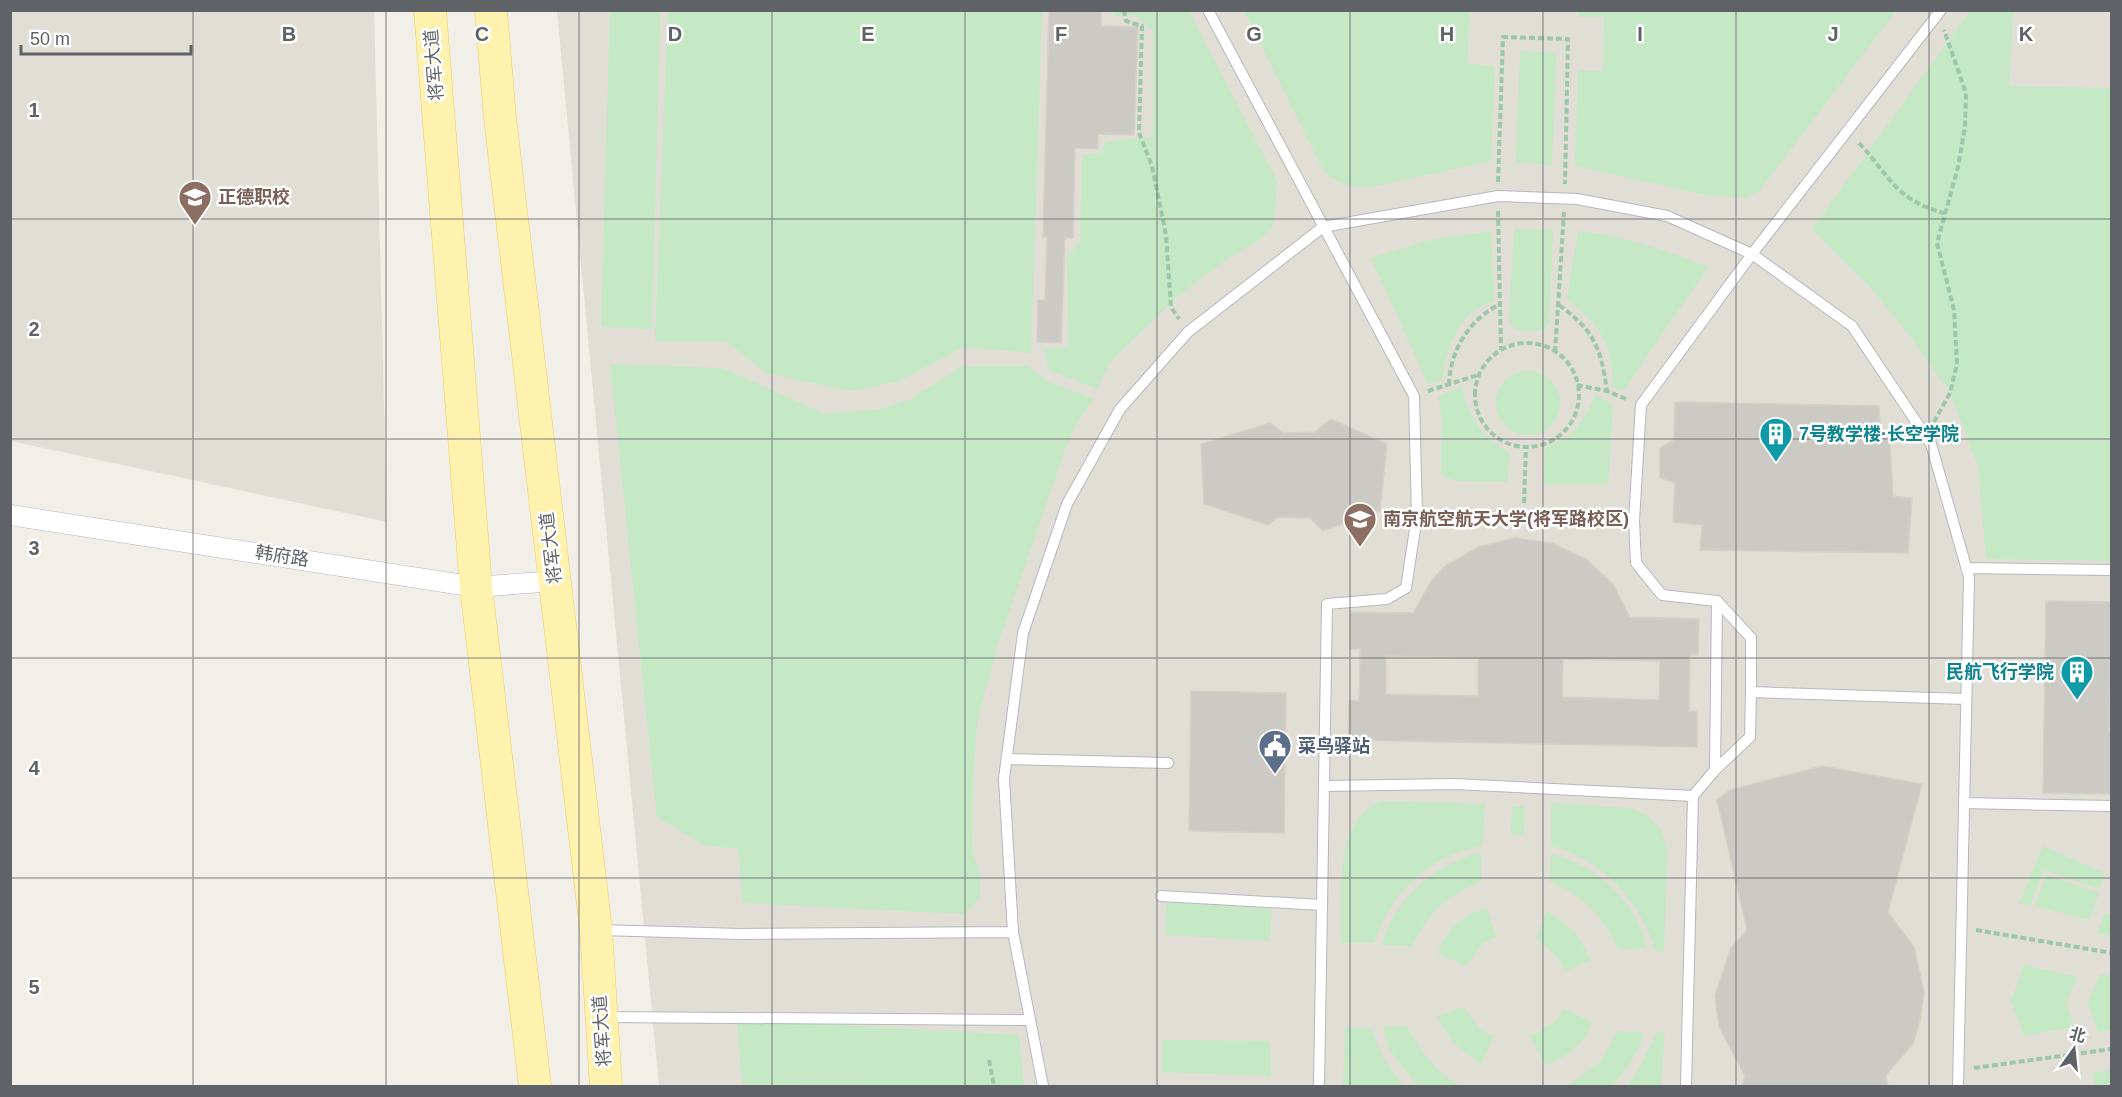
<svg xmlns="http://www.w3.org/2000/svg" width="2122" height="1097" font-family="Arial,'Noto Sans SC',sans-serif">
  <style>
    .education { fill: #e1ded6 }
    .green { fill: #c5e8c5 }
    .building { fill: #cccac5; stroke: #d6d1c6; stroke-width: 1.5; fill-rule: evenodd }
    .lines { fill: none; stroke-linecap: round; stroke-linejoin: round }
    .lane-casing { stroke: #b5b8bc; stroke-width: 12 }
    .street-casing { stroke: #b5b8bc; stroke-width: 21 }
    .primary-casing { stroke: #f2c960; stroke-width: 33 }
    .path { stroke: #9cc7a9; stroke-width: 4; stroke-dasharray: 6 3; stroke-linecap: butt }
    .lane { stroke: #fff; stroke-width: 10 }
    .street { stroke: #fff; stroke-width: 20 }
    .primary { stroke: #fff2af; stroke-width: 32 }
    .grid { fill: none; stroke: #5f6368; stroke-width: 1.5; stroke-opacity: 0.55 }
    .labels { text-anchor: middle; stroke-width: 5; stroke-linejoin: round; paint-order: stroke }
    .street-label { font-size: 18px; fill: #5f6368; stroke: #fff }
    .education-label { font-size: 18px; font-weight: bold; fill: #785e54; stroke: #fff; text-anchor: start }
    .culture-label { font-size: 18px; font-weight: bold; fill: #0d838f; stroke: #fff; text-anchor: start }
    .service-label { font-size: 18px; font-weight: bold; fill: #4e5e75; stroke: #fff; text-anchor: start }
    .grid-label { font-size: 20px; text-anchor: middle; font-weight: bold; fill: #5f6368; stroke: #fff; stroke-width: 5; stroke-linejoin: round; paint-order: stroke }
  </style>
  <rect width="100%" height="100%" fill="#f1efe8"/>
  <!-- education -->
  <path class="education" d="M11,10l363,1 13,511 -376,-81z
    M557,11h1554v1075h-1452z"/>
  <!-- green -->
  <path class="green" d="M668,10l374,1 -11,342 -68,-6 -64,34 -48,10 -85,-18 -40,-32h-71z
    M610,11h50l-8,318 -51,-2z
    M1112,11h77l88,170 -4,45 -14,14 -32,19 -49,37 -69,67 -12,26 -48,-19 -5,-21 25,-2 -2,-89 13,-17 2,-86 18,-2 7,-11 46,-5v-106l-18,-16 -20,1z
    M1244,11h253l-27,1 -3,51 28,4 -4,94 -119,26c-21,0 -34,-2 -49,-17z
    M1578,11v-1l318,1 -136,179 -13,8 -41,-3 -131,-29 3,-96 25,1 1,-54h-26z
    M1970,11h43l-4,75 102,2v473l-125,-2 -8,-93 -28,-73 -37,-53 -43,-53 -58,-58z
    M1520,51l36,2 -4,112 -36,-3z
    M1514,229l39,1 -4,91 -3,7c-9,5 -24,4 -34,-1l-3,-9z
    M1491,231l3,70c-34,8 -49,47 -51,79l-15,4 -57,-126 59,-18z
    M1578,231c46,5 87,19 130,36l-84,123 -11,-2c-1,-47 -10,-59 -46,-89z
    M610,364l112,4 103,46 55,-5 29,-9 54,-34h65l20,16 46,17 -17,24 -12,26 -68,198 -20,75 -4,59 -1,68 8,28v21l-16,16 -221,-11 -5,-54 -34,-4 -47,-28z
    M1496 403a32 32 0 1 1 64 0a32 32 0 1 1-64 0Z
    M1461,387c9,31 19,50 49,66l-3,29 -51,-1 -15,-6 1,-56 -4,-22z
    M1595,394l18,11 -5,79h-65l2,-36c26,-9 42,-28 50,-54z
    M1381,801l104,3 -3,42c-52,8 -92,48 -108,97h-33c2,-46 -10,-120 40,-142z
    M1551,803l80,5 15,7 15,14 6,22 -3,101 -8,-1c-15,-48 -55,-94 -105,-105z
    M1512,806h13l-1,29 -13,-1z
    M2043,846l62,27 -6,16 -55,-19 -14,35 -11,-1z
    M1481,853v29c-33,11 -55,33 -69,64l-30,-1c12,-46 53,-82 99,-92z
    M1551,854c46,11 85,47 96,94l-29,1c-14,-32 -35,-54 -68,-67z
    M2046,875l53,18 -10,27 -54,-14z
    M1167,902l105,7 -2,32 -105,-6z
    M1487,908l9,29 -13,6 -17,23 -28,-12c7,-25 25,-39 49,-46z
    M1547,911l28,21 16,28 -25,11 -8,-13 -22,-20z
    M2105,913l6,2v21l-14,-3z
    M2024,965l53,12 -11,26 8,24 -50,9 -13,-35z
    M2100,974l11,2 1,54 -14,2 -10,-29z
    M1463,1007l18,23 13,6 -13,28 -28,-21 -16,-26z
    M1563,1009l29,13c-8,23 -24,34 -47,43l-14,-29 26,-16z
    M736,1019l283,16 5,51 -281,-2z
    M1406,1026c15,24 29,45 53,60h-41l-29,-37 -6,-22z
    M1345,1027l26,2 13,30 19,27h-60z
    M1618,1031l26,2c-6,21 -18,38 -33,53h-43l32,-24z
    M1665,1031l-4,55h-34l11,-15 19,-39z
    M1162,1040l108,1 1,35 -109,-4z
    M2111,1070v16h-15l-4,-13z"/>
  <!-- building -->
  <path class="building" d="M1049,10h52v16l37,1 -4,108 -36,-1v15l-23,-1 -2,90h-8l-4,105 -24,-1 1,-42h7l2,-63h-4z
    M1675,402l204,4 2,32 9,2 3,56 19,2 -4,55 -208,-3 2,-25 -29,-3 2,-39 -15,-5v-30l14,-8z
    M1331,419l56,25 -7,67 -57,20 -13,-13 -32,-1 -10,8 -64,-21 -3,-60 69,-21 13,10 32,-1z
    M1515,538l37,5 34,16 27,25 17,33 69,2 -1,36h-8l-1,56 8,1v35l-349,-7 1,-40 10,1 1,-52h-10v-37l63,1 19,-33 13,-14 33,-19zM1386,656l92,2v38l-92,-2zM1563,659l97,2 -1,39 -97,-3z
    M2046,601l66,1 -3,130h3v62l-69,-1z
    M1191,691l95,2 -2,140 -95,-2z
    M1822,766l100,18 -34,128 26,35 10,46 -4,28 -7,23 -27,31 2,11h-146l3,-10 -26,-49 -4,-32 16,-47 16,-18 -30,-130 13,-10z"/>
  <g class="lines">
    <!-- lane casing -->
    <g class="lane-casing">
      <path id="lane" d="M1208,10l206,386 3,120 217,5 7,-116 111,-151 189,-244
        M1966,568l146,2
        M1717,601l34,37v54l215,7
        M1007,759l161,4
        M1715,770l35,-33 1,-45
        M1324,786l130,-2 239,12 22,-26 2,-169 -55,-6 -26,-32 -2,-42
        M1964,803l148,3
        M1161,896l161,9
        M599,930l142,4 272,-2
        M604,1017l426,3
        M1043,1086l-30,-154 -9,-153 19,-146 44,-129 53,-95 68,-77 135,-105 175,-31 79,3 90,17 85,38 100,72 79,118 38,133 -11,509
        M1319,1086l8,-482 60,-5 19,-11 11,-72
        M1686,1086l7,-290"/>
    </g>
    <!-- street casing -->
    <g class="street-casing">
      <path id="street" d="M10,515l466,72 78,-6"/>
    </g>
    <!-- primary casing -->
    <g class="primary-casing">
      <path id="primary" d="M430,10l46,577 59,499
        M491,10l9,108 96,812 10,156"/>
    </g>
    <!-- path -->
    <path class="path" d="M1124,10l2,11 16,5 -3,107 13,33 14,69 5,72 8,12
      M1859,143c31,33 36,57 85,70
      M1498,182l5,-145 65,2 -3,145
      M1498,211l3,139
      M1559,305c36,26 42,44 48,86l19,8
      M1475 395a52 52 0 1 1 104 0a52 52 0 1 1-104 0Z
      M1555,352l9,-140
      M1449,385c1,-35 20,-65 51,-81
      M1577,385l30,6
      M1428,391l50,-16
      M1934,422l16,-29 7,-29 -3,-54 -17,-67 21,-76 7,-40 1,-34 -22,-63
      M1524,503l2,-56
      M1976,930l136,23
      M989,1060l5,26
      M1974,1068l138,-19"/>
    <!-- lane -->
    <use href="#lane" class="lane"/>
    <!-- street -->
    <use href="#street" class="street"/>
    <!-- primary -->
    <use href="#primary" class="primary"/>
  </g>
  <!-- grid -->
  <path class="grid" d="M193,10v1076M386,10v1076M579,10v1076M772,10v1076M965,10v1076M1157,10v1076M1350,10v1076M1543,10v1076M1736,10v1076M1929,10v1076M10,219h2102M10,439h2102M10,658h2102M10,878h2102"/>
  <!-- icons -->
  <defs>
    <g id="school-pin" transform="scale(1.725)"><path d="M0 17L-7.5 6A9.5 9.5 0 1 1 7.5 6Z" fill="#8d6e63" stroke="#fff"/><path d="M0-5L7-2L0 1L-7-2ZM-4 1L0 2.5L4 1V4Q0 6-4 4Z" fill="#fff"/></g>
    <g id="building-pin" transform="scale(1.725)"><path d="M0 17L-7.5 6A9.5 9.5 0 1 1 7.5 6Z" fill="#0f9aa8" stroke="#fff"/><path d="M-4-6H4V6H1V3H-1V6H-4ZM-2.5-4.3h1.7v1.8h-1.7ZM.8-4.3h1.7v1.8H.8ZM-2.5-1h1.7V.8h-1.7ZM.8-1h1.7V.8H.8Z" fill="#fff"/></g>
    <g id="university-pin" transform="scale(1.725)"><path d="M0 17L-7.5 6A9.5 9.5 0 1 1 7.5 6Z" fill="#8d6e63" stroke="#fff"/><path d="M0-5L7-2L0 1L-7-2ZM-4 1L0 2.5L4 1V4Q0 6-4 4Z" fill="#fff"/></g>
    <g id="civic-pin" transform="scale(1.725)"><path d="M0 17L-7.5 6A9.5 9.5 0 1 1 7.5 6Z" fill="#5c6f8a" stroke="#fff"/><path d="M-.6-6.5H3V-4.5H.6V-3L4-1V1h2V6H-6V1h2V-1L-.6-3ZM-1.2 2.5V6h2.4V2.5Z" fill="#fff"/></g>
  </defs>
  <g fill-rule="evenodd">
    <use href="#school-pin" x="195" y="197"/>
    <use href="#building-pin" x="1776" y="434"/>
    <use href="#university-pin" x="1360" y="519"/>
    <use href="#building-pin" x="2077" y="672"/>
    <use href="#civic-pin" x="1275" y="746"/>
  </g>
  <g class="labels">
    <!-- street labels -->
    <g class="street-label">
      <text transform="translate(434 65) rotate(-95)" y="6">将军大道</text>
      <text transform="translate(551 548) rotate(-97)" y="6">将军大道</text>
      <text transform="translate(282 556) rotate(9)" y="6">韩府路</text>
      <text transform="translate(602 1031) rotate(-94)" y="6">将军大道</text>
    </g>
    <!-- education labels -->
    <g class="education-label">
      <text x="218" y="203">正德职校</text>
      <text x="1383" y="525">南京航空航天大学(将军路校区)</text>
    </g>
    <!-- culture labels -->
    <g class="culture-label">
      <text x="1799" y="440">7号教学楼·长空学院</text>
      <text x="2054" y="678" text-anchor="end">民航飞行学院</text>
    </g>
    <!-- service labels -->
    <g class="service-label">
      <text x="1298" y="752">菜鸟驿站</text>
    </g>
  </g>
  <g class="grid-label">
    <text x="289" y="41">B</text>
    <text x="482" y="41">C</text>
    <text x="675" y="41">D</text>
    <text x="868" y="41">E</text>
    <text x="1061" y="41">F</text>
    <text x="1254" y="41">G</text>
    <text x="1447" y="41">H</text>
    <text x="1640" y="41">I</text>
    <text x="1833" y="41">J</text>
    <text x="2026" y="41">K</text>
    <text x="34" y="117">1</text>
    <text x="34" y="336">2</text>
    <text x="34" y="555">3</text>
    <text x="34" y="775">4</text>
    <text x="34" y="994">5</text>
  </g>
  <!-- border -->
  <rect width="2122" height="1097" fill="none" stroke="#5f6368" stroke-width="24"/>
  <!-- north arrow -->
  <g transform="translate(2074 1049) rotate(15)" stroke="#ffffff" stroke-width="4.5" paint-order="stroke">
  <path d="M0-4.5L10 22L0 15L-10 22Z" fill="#5f6368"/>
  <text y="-9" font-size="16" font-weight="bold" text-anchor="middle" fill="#5f6368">北</text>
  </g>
  <!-- scale -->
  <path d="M21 45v9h170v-9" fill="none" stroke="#5f6368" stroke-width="3"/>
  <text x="30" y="45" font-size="18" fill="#5f6368" stroke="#ffffff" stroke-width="4.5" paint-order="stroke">50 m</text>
</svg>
